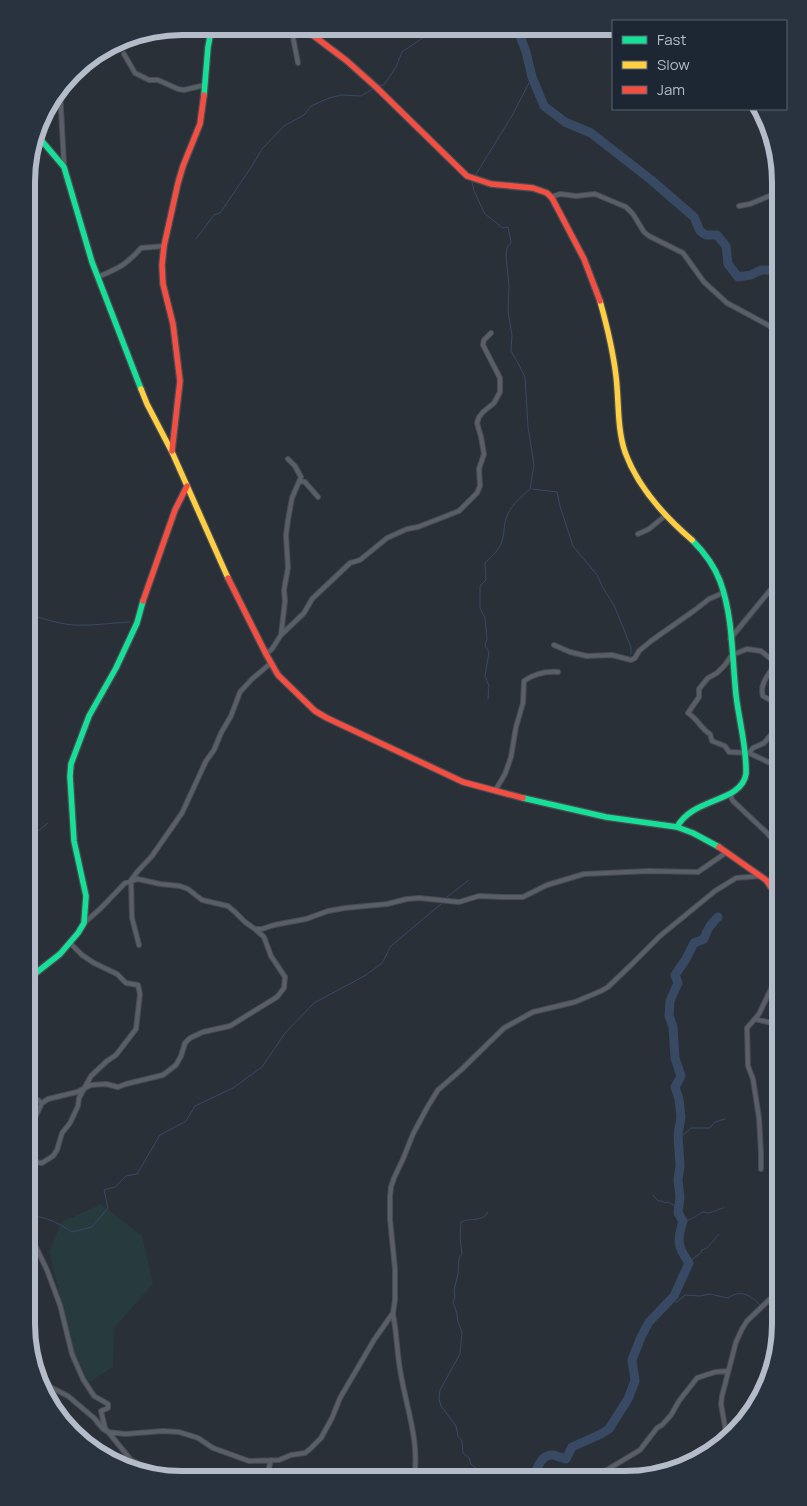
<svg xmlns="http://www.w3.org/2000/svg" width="807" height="1506" font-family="Manrope,sans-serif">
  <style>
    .green { fill: #273a3e }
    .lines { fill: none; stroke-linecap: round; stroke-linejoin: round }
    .stream { stroke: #384963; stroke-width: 1 }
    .river { stroke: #384963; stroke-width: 9 }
    .street-casing { stroke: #484c53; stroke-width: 6 }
    .fast-casing { stroke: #484c53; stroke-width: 8 }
    .slow-casing { stroke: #484c53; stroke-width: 8 }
    .jam-casing { stroke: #484c53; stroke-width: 8 }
    .street { stroke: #5a5e66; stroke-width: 4 }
    .fast { stroke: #16e098; stroke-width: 5.5 }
    .slow { stroke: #ffcf43; stroke-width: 5.5 }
    .jam { stroke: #f24e42; stroke-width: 5.5 }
    .rim { fill: none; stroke: #b4bcc9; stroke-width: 6 }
  </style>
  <rect width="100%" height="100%" fill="#2a3038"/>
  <!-- green -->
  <path class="green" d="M101,1204l41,32 11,48 -39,44 -1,39 -24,15 -16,-32 -24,-99 13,-29z"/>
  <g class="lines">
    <!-- stream -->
    <path class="stream" d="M377,86l7,-1 12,-18 6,-15 35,-24
      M475,176l38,-62 19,-37
      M472,182l2,9 11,23 18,14 5,-1 3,15 -4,6 -1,8 3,29 -1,27 4,23 -1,16 8,14 6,12 3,50 6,38 -4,24c-9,8 -21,18 -24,30 -3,9 -1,21 -8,30 -3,5 -9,10 -13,14l1,17 -6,6v22l5,10 2,20 -2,8 4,6 -4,24 4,10 -1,13
      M196,239l18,-24 6,-2 32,-47 10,-17 22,-23 20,-11 7,-9 18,-8 12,-3 20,1 13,-8
      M532,489l25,3 3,14 13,40 24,29 6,13 11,17 17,42v7
      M27,614c15,4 31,10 47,11 18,1 37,-2 55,-3
      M27,839l4,-2 17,-14
      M447,897l22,-17
      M678,1135l4,1 9,-8h19l5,-6 10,-3
      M653,1195l5,6h4l3,2 3,-1 6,3c5,23 14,16 29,7l6,1 14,-5
      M26,1217c17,-3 32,6 46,15l20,-5 16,-19 -4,-18 11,-3 11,-11 11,-2 23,-39 26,-14 9,-15 38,-18 29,-21 23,-34 29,-30 52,-28 16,-12 9,-17 50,-42
      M689,1263l6,-6 6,-4 1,-3 5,-2 12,-14
      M674,1296v4l3,2 8,-7 15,1 10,-2 18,4c13,-9 22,-3 32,7
      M484,1479l-6,-9 -7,-6 -2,-6 -6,-5 -1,-12 -4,-5 -2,-10 -15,-20 -2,-7 1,-9 20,-36 2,-22 -4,-10 -1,-8 -4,-12 2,-5 -1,-7 4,-16 1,-16 3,-4 -2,-17 1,-15c10,-5 21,1 27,-10"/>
    <!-- river -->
    <path class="river" d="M517,28l9,24 6,25 12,29 21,16 26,11 59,46 44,38 6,14 6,4h11l9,11 2,18 10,13 13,-2 10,-5h12l8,3
      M533,1479c4,-9 7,-25 20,-24 5,1 8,3 13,4l6,-12 29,-13 8,-5 19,-30 7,-18 -3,-21 9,-23 8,-15 25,-26 15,-33c-12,-17 -12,-23 -6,-42l-5,-8 2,-16 -2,-17 2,-14 -2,-31 3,-18 -2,-18 -4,-12 6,-11 -6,-18 -2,-31 -4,-11 1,-15 8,-18 -3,-8 11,-16 8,-16 10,-4c3,-10 7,-15 14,-22"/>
    <!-- street casing -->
    <g class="street-casing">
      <path id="street" d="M291,27l7,36
        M124,54l11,19 14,7h9l20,9 6,1 21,-5
        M60,90l4,75
        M551,197l9,-3 16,2 19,-2 31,13 7,7 11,18 5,4 34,17 21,29 23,21 54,29
        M739,206l11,-2 31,-13
        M98,277c21,-9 28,-12 43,-29l23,-2
        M300,481l5,1 13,15
        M638,534l11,-5 17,-14
        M281,635l23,-22 8,-14 38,-36 10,-3 27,-22 20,-9 11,-2 41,-16 18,-18 3,-7 -1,-17 5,-15 -3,-17 -4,-14 2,-6 4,-5 11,-9 6,-11v-14l-17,-33 1,-5 7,-7
        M730,639l51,-62
        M554,645l16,7 17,4 25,-1 19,5 4,-2 4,-7 12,-10 44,-31 14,-11 14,-6
        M266,654l6,-5 9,-14 4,-34 -1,-11 4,-22 -2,-33 2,-15 4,-22 9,-21 -6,-11 -7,-7
        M775,665c-6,9 -16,19 -12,31l18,10
        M749,753l4,-5 11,-5 17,-20
        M781,768l-32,-15 -20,-1 -4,-6 -13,-5 -2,-7c-9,-5 -13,-16 -22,-21l11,-16v-8l9,-11 9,-5 8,-8 7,-10 15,-6 14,2 10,8 4,6 6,3
        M495,791l10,-17 6,-17 5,-30 7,-24 1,-22c10,-7 21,-10 34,-9
        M732,793l-1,4 2,4 33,31 15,17
        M766,880l15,-1
        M84,923l16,-14 25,-26 13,-4 22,5 20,2 8,3 14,11 26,6 7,6 10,10 10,7h7l12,-4 32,-6 22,-8 17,-3 42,-4 20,-5 12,-1 40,4 20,-6 23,1h21l24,-12 37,-11 65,-3 49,1 29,-20
        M139,945l-7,-27 -1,-38 7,-9 14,-15 30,-43 24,-52 8,-11 7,-17 10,-17 9,-24 12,-13 19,-16
        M755,1019l25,6
        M27,1093l15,10
        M26,1137l16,-34 6,-4 29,-7 14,-7 15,-1 12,3 8,-3 37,-9 13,-10 5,-9 4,-13 5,-5 13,-6 27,-6 47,-29 7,-9 1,-11 -14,-21 -7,-19 -9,-8
        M26,1161l16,2 11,-7 4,-6 5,-17 8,-10 8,-17 1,-8 12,-22 16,-15 9,-6 20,-26 4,-35 -2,-9 -12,-2 -9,-9 -23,-11 -12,-8 -12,-12
        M761,1169v-16l-2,-35 -6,-39 -5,-13 -1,-38 12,-14 22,-46
        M26,1223l6,5 2,4 1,13 12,25 13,35 12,49 11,25 11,17 14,8v4l-7,3 4,17 26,32 27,13 15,5
        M26,1246l8,-9
        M393,1314c4,20 4,41 8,61 6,35 19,68 13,104
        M40,1382l28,14 26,22 9,11 5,3 17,2 38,-3 16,1 19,6 15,10 36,13 30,-1 12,-5 14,-2 5,-4 11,-11 11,-20 8,-20 34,-58 19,-27 2,-13v-31l-5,-50v-22l1,-10 3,-9 9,-19 10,-25 15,-28 10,-16 23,-20 43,-42 29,-16 42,-10 26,-11 7,-4 23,-22 29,-29 55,-45 21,-13 24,-2
        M727,1438l-6,-34 1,-8 14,-54 6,-13 5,-8 23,-22 10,-7
        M126,1469l5,-9
        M266,1479l5,-19
        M590,1480l50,-30 17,-22 5,-3 9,-10 8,-14 18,-23 18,-6 13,-1"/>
    </g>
    <!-- fast casing -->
    <g class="fast-casing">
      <path id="fast" d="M204,95l4,-48 4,-21
        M36,134l28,33 28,95 49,127
        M523,798l83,19 71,10 16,6 26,14
        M677,827c16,-30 64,-24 69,-53 1,-26 -7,-53 -10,-79 -4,-38 -3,-79 -16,-114 -6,-16 -16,-29 -28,-41
        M27,980l33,-26 18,-21 6,-10 2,-27 -12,-55 -4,-65 1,-12 18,-48 27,-48 21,-45 6,-22"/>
    </g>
    <!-- slow casing -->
    <g class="slow-casing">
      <path id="slow" d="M600,301c7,25 13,50 16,75 3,25 1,52 9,76 13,36 39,64 67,88
        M141,389l6,15 25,48 56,126"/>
    </g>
    <!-- jam casing -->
    <g class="jam-casing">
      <path id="jam" d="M302,27l45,34 29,26 91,89 24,8 42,4 14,5 5,5 32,61 16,42
        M172,451l8,-70 -7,-57 -10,-40 -1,-19 2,-19 14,-63 5,-17 17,-42 4,-29
        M228,578l38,76 12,21 37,36 12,7 136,64 60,16
        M143,601l32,-91 12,-24
        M719,847l47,33 15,22"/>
    </g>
    <!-- street -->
    <use href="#street" class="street"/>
    <!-- fast -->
    <use href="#fast" class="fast"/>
    <!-- slow -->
    <use href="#slow" class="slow"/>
    <!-- jam -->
    <use href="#jam" class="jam"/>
  </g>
  <!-- crop -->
  <path d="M0 0H807V1506H0ZM182 35H625A147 147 0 0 1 772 182V1324A147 147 0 0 1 625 1471H182A147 147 0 0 1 35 1324V182A147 147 0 0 1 182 35Z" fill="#29323f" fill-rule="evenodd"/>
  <path class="rim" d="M182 35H625A147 147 0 0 1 772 182V1324A147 147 0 0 1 625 1471H182A147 147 0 0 1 35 1324V182A147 147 0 0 1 182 35Z"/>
  <!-- legend -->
  <rect x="612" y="20" width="175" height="90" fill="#1d2633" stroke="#59626f"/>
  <rect x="622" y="36" width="25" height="8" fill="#16e098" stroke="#59626f"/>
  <text x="657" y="45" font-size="15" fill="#b4bcc9">Fast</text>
  <rect x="622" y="61" width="25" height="8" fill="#ffcf43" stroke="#59626f"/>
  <text x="657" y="70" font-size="15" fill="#b4bcc9">Slow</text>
  <rect x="622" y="86" width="25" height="8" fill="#f24e42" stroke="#59626f"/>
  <text x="657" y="95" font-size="15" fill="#b4bcc9">Jam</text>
</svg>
